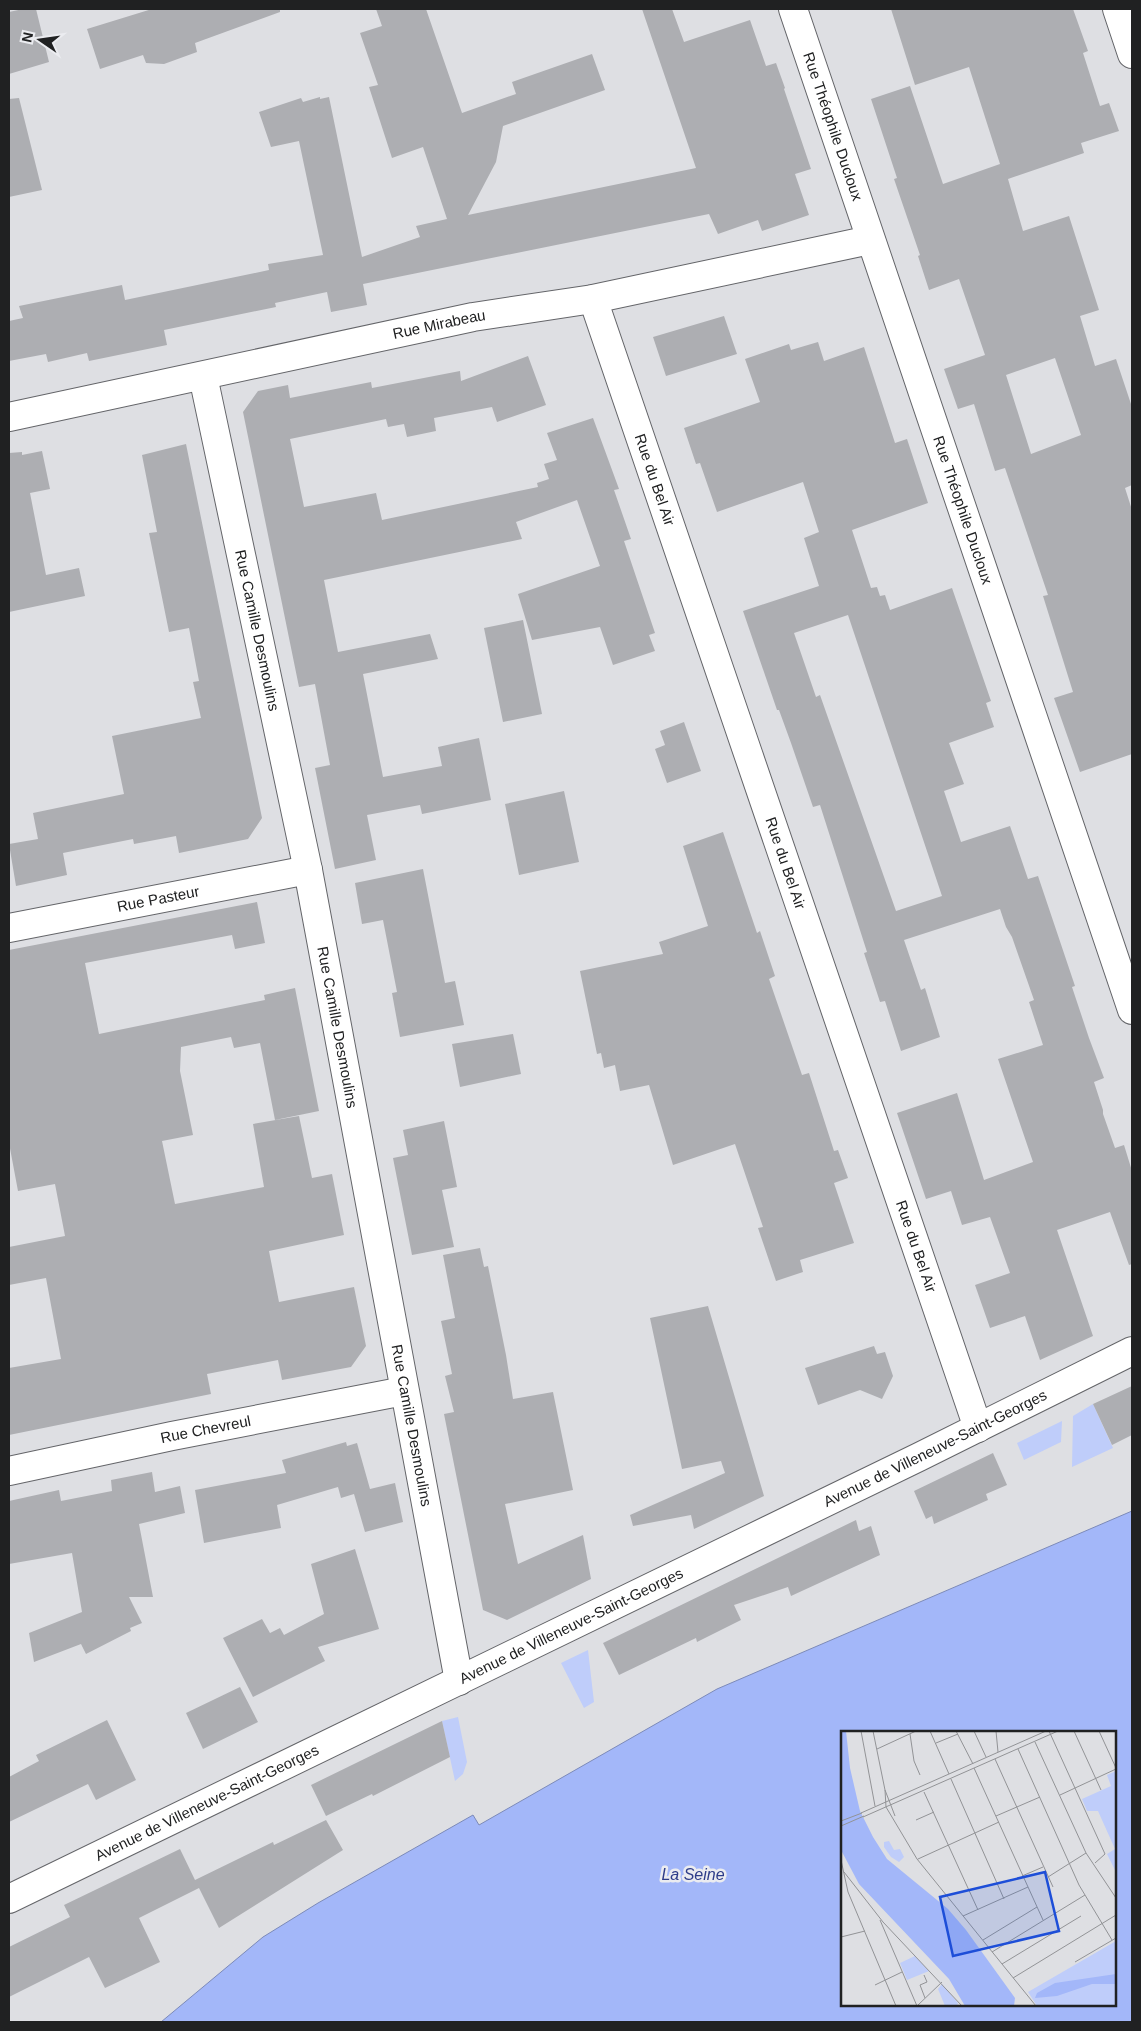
<svg xmlns="http://www.w3.org/2000/svg" width="1141" height="2031" font-family="Helvetica,sans-serif">
  <style>
    .green { fill: #bfcdfa }
    .water { fill: #a3b7f9; stroke: #7c8ab8; fill-rule: evenodd }
    .building { fill: #adaeb2; fill-rule: evenodd }
    .lines { fill: none; stroke-linecap: round; stroke-linejoin: round }
    .minor-casing { stroke: #646569; stroke-width: 30 }
    .secondary-casing { stroke: #646569; stroke-width: 30 }
    .minor { stroke: #fff; stroke-width: 28 }
    .secondary { stroke: #fff; stroke-width: 28 }
    .labels { text-anchor: middle; stroke-width: 5; stroke-linejoin: round; paint-order: stroke }
    .street-label { font-size: 15px; fill: #202122; stroke: #ebecf0 }
    .water-label { font-size: 16px; font-style: italic; fill: #2e3d89; stroke: #ebecf0 }
    .inset-road { fill: none; stroke: #929396; stroke-width: 1 }
    .view { fill: #1d4ed8; fill-opacity: 0.15; stroke: #1d4ed8; stroke-width: 2.5 }
    .inset-edge { fill: none; stroke: #202122; stroke-width: 2.5 }
  </style>
  <rect width="100%" height="100%" fill="#dedfe3"/>
  <!-- green -->
  <path class="green" d="M1093,1404l20,44 -41,19 1,-51z
    M1062,1421l-1,21 -37,18 -7,-17z
    M588,1650l6,52 -10,6 -23,-45z
    M458,1717l9,45 -4,12 -8,7 -13,-60z"/>
  <!-- water -->
  <path class="water" d="M1132,1511v511h-971l102,-85 55,-34 155,-88 6,10 238,-136zM842,1732h273v273h-273z"/>
  <!-- building -->
  <path class="building" d="M23,9h13l13,53 -40,12v-62z
    M152,9h128v3l-85,31 2,9 -33,12 -18,-1 -3,-8 -43,14 -13,-40z
    M376,9h50l36,104 54,-19 -4,-12 80,-28 13,36 -102,36 -7,36 -28,53 228,-47 -54,-159h30l12,33 66,-22 16,46 10,-3 9,25 -1,1 27,80 -16,5 14,41 -47,16 -4,-11 -40,14 -9,-20 -346,70 4,21 -36,7 -4,-20 -52,11 1,4 -112,23 3,15 -78,16 -2,-8 -39,9 -2,-8 -37,7v-40l14,-3 -4,-12 103,-21 3,15 144,-30 -1,-6 55,-9 -24,-114 -28,6 -12,-35 42,-14 2,4 17,-5v2l9,-2 33,160 58,-20 -4,-11 31,-7 -24,-72 -31,11 -23,-71 9,-2 -18,-52 22,-7z
    M891,9h182l15,42 -5,2 17,53 9,-3 10,28 -38,12 3,10 -76,26 15,52 46,-15 30,94 -19,6 15,50 21,-7 16,48v78l-7,3 7,22v244l-52,18 -26,-74 19,-6 -30,-96 5,-1 -43,-127 -10,3 -21,-67 -16,5 -14,-40 41,-14 -26,-76 -30,11 -11,-34 2,-1 -26,-76 3,-1 -26,-79 39,-13 33,98 57,-20 -31,-97 -54,18zM1055,358l26,77 -50,19 -25,-79z
    M19,98l23,92 -33,7v-98z
    M724,316l13,38 -71,22 -13,-39z
    M818,342l6,19 40,-14 31,96 12,-4 21,64 -76,27 19,58 6,-1 3,9 5,-1 5,15 62,-22 39,113 -5,2 8,24 -45,16 15,41 -20,7 17,51 49,-16 18,53 10,-3 37,110 -3,1 17,51 15,40 -10,4 9,28v4l12,34 9,-3 8,26v93l-3,1 -19,-53 -53,18 36,106 -53,24 -15,-44 -35,12 -15,-43 35,-12 -20,-56 -28,8 -11,-34 -25,8 -29,-86 60,-20 27,87 49,-18 -35,-103 45,-14 -14,-43 5,-2 -22,-63 -6,-10 -6,-18 -96,31 17,50 4,-2 15,49 -39,14 -16,-50 -5,1 -16,-49 3,-1 -47,-147 -7,2 -22,-64 -12,-33h-2l-34,-99 76,-25 -15,-48 15,-6 -16,-50 -86,30 -17,-49 -4,1 -12,-36 76,-26 -15,-43 44,-15 2,6zM848,615l94,281 -46,15 -76,-216 -4,2 -22,-64z
    M528,356l18,49 -49,17 -5,-15 -58,11 2,13 -29,6 -3,-13 -16,3 -2,-8 -96,20 14,68 72,-14 6,27 156,-33 -1,-4 12,-4 -5,-15 13,-4 -10,-27 46,-15 26,71 -5,1 17,49 -7,2 31,92 -6,2 6,16 -42,14 -13,-38 -68,13 -14,-46 82,-28 -23,-66 -61,22 6,17 -198,41 14,72 92,-18 8,25 -75,15 20,103 59,-11 -4,-19 41,-9 12,62 -69,14 -2,-9 -53,10 9,45 -41,9 -20,-101 15,-3 -15,-81 -16,3 -56,-275 15,-21 30,-6 2,13 81,-16 1,6 88,-17 1,10z
    M186,444l76,374 -14,21 -69,14 -3,-17 -42,8 -1,-5 -70,14 4,22 -51,11 -7,-42 29,-5 -5,-26 91,-19 -12,-58 89,-18 -8,-36 6,-1 -10,-53 -20,4 -20,-99 8,-1 -15,-77z
    M42,451l8,38 -20,4 16,82 33,-7 6,28 -76,16v-159l13,-1v3z
    M523,620l19,94 -39,8 -19,-94z
    M684,722l17,49 -34,12 -12,-34 10,-4 -5,-14z
    M564,791l15,71 -60,13 -14,-71z
    M723,832l34,101 3,-2 15,45 -6,3 33,96 7,-2 25,78 4,-1 10,28 -14,5 20,60 -54,17 3,12 -27,9 -18,-53 5,-1 -28,-83 -62,21 -24,-80 -29,6 -5,-26 -11,3 -3,-15 -4,1 -17,-83 83,-17 -4,-12 49,-16 -25,-80z
    M423,869l22,114 10,-2 9,44 -64,12 -8,-44 5,-1 -14,-72 -21,4 -7,-41z
    M257,902l8,41 -30,6 -3,-14 -147,28 14,71 166,-34 -1,-5 31,-7 24,123 -44,9 -15,-77 -26,5 -3,-11 -50,10 -1,24 13,64 -31,6 13,63 89,-17 -11,-63 46,-8 13,62 20,-4 12,61 -75,16 10,51 75,-15 12,59 -15,21 -69,13 -4,-20 -71,14 4,20 -202,41v-67l52,-9 -15,-81 -37,7v-38l56,-11 -10,-52 -37,7 -9,-48v-193z
    M513,1034l8,40 -61,13 -8,-43z
    M444,1121l13,66 -15,3 12,57 -42,8 -19,-97 15,-3 -5,-25z
    M480,1248l4,19 4,-1 18,89 7,44 40,-7 20,98 -68,14 13,60 65,-29 8,44 -84,41 -24,-10 -39,-196 10,-2 -9,-36 7,-2 -11,-53 14,-3 -12,-63z
    M708,1306l56,190 -70,33 -3,-14 -58,11 -3,-11 95,-42 -4,-12 -39,8 -32,-151z
    M874,1346l3,8 8,-2 8,24 -11,23 -22,-9 -42,15 -13,-37z
    M1132,1386v49l-20,10 -19,-41z
    M346,1442l1,4 10,-3 13,46 25,-6 8,39 -38,10 -11,-38 -13,4 -3,-11 -61,18 4,23 -77,15 -9,-53 91,-17 -4,-13z
    M993,1453l14,32 -21,9 2,6 -54,24 -2,-8 -6,3 -12,-28z
    M152,1472l3,20 25,-6 5,27 -46,11 14,73h-24l13,26 -12,5 1,3 -45,23 -5,-10 -47,18 -5,-29 53,-21 -10,-59 -63,11v-63l50,-11 2,11 51,-10 -1,-11z
    M856,1520l3,11 12,-5 9,29 -89,41 -3,-9 -54,18 7,15 -44,22 -1,-4 -77,37 -16,-32z
    M355,1549l24,80 -61,18 7,14 -72,36 -30,-59 39,-19 8,14 10,-5 4,7 40,-21 -13,-50z
    M240,1687l18,35 -55,27 -17,-36z
    M107,1720l29,60 -40,20 -8,-16 -79,38v-45l30,-16 -3,-6z
    M442,1721l8,36 -77,39 -1,-2 -46,22 -15,-31z
    M326,1820l17,30 -124,78 -20,-40 -60,30 21,44 -55,26 -16,-31 -80,40v-50l61,-30 -6,-12 116,-56 15,31 78,-38 1,3z"/>
  <g class="lines">
    <!-- minor casing -->
    <g class="minor-casing">
      <g id="minor">
        <path id="s1" d="M793,9l339,1001"/>
        <path d="M1117,9l15,45"/>
        <path id="s2" d="M593,299l385,1129"/>
        <path id="s3" d="M203,376l105,494 151,811"/>
        <path id="s4" d="M9,417l464,-100 120,-18 277,-59"/>
        <path id="s5" d="M9,928l299,-58"/>
        <path id="s6" d="M9,1471l163,-35 232,-45"/>
      </g>
    </g>
    <!-- secondary casing -->
    <g class="secondary-casing">
      <g id="secondary">
        <path id="s7" d="M9,1899l910,-442 213,-106"/>
      </g>
    </g>
    <!-- minor -->
    <use href="#minor" class="minor"/>
    <!-- secondary -->
    <use href="#secondary" class="secondary"/>
  </g>
  <g class="labels">
    <!-- street labels -->
    <g class="street-label">
      <text dy="5" stroke="none"><textPath href="#s1" startOffset="124">Rue Théophile Ducloux</textPath></text>
      <text dy="5" stroke="none"><textPath href="#s4" startOffset="440">Rue Mirabeau</textPath></text>
      <text dy="5" stroke="none"><textPath href="#s2" startOffset="191">Rue du Bel Air</textPath></text>
      <text dy="5" stroke="none"><textPath href="#s1" startOffset="529">Rue Théophile Ducloux</textPath></text>
      <text dy="5" stroke="none"><textPath href="#s3" startOffset="260">Rue Camille Desmoulins</textPath></text>
      <text dy="5" stroke="none"><textPath href="#s2" startOffset="596">Rue du Bel Air</textPath></text>
      <text dy="5" stroke="none"><textPath href="#s5" startOffset="152">Rue Pasteur</textPath></text>
      <text dy="5" stroke="none"><textPath href="#s3" startOffset="665">Rue Camille Desmoulins</textPath></text>
      <text dy="5" stroke="none"><textPath href="#s2" startOffset="1001">Rue du Bel Air</textPath></text>
      <text dy="5" stroke="none"><textPath href="#s3" startOffset="1070">Rue Camille Desmoulins</textPath></text>
      <text dy="5" stroke="none"><textPath href="#s6" startOffset="201">Rue Chevreul</textPath></text>
      <text dy="5" stroke="none"><textPath href="#s7" startOffset="1030">Avenue de Villeneuve-Saint-Georges</textPath></text>
      <text dy="5" stroke="none"><textPath href="#s7" startOffset="625">Avenue de Villeneuve-Saint-Georges</textPath></text>
      <text dy="5" stroke="none"><textPath href="#s7" startOffset="220">Avenue de Villeneuve-Saint-Georges</textPath></text>
    </g>
    <!-- water labels -->
    <g class="water-label">
      <text x="693" y="1880">La Seine</text>
    </g>
  </g>
  <!-- overview -->
  <g transform="translate(841 1731)">
    <rect width="275" height="275" fill="#dedfe3"/>
    <path d="M275,40v101l-9,-18 8,-5 -17,-38h-11l-5,-12 29,-13 -4,-11zM48,110l5,9 6,-1 4,8 -5,5 -8,-5 -7,-10v-5zM275,210v65h-79l-9,-14zM74,225l14,15 -22,9 -7,-17zM101,253l16,19 -1,3h-12l-7,-17z" fill="#bfcdfa"/>
    <path d="M0,0h5l4,37 10,43 13,26 14,22 61,50 18,21 49,68 -1,8h-49l-16,-27 -90,-95 -18,-34zM275,243v10h-24l-35,12 -22,2 2,-5 18,-10z" fill="#a3b7f9"/>
    <path class="inset-road" d="M20,0l14,75M32,0l12,59 10,26M89,0l19,43M115,0l17,33M133,0l12,26M155,0l2,21M208,0l56,123 -10,9M233,0l27,59M258,0l17,37M69,3l4,27 6,14M194,11l51,111 30,45M95,12l22,-9M36,18l39,-18M177,18l61,136 33,55M154,28l58,128M133,37l69,152M110,48l53,120M44,59l1,17 31,52 119,147M83,61l54,118M219,64l56,-26M20,82l185,-82M155,85l44,-19M22,86l195,-86M75,89l18,-8M0,90l21,-8M0,95l23,-10M77,128l81,-37M0,129l7,32 48,114M3,141l39,50 79,84M181,145l21,-9M207,146l38,-24M122,185l65,-29M39,189l37,86M0,206l24,-6M142,209l54,-33M151,221l93,-57M234,231l41,-24M161,233l79,-48M83,244l3,7 -7,3 5,13M172,247l103,-63M34,254l27,-13M76,275l25,-24"/>
    <path class="view" d="M204,141l14,59 -106,25 -13,-59z"/>
    <rect width="275" height="275" class="inset-edge"/>
  </g>
  <!-- border -->
  <rect width="1141" height="2031" fill="none" stroke="#202122" stroke-width="20"/>
  <!-- north arrow -->
  <g transform="translate(40 40) rotate(283)" stroke="#ebecf0" stroke-width="4" paint-order="stroke">
  <path d="M0-4L9 19L0 12L-9 19Z" fill="#202122"/>
  <text y="-8" font-size="14" font-weight="bold" text-anchor="middle" fill="#202122">N</text>
  </g>
</svg>
